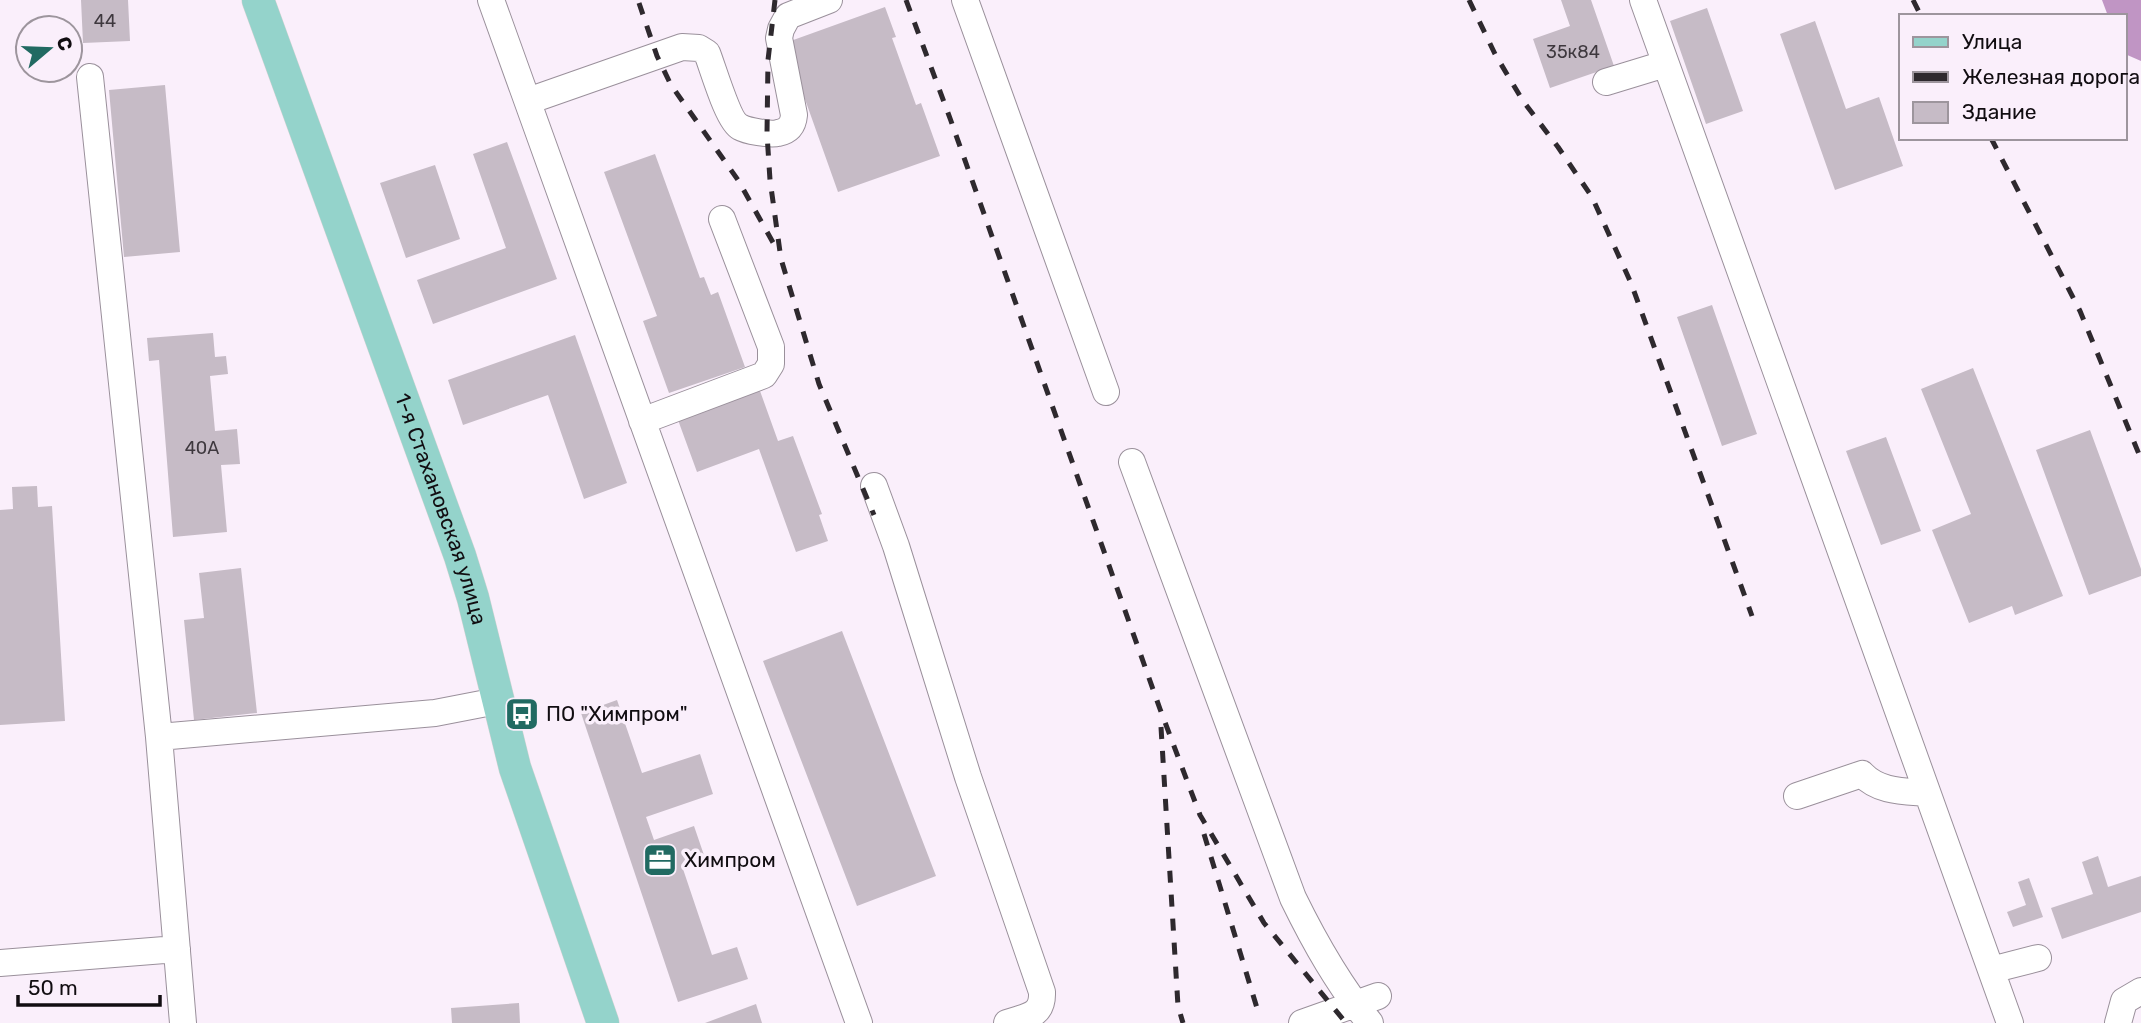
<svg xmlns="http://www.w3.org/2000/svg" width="2141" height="1023" font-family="Rubik,sans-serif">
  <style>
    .water { fill: #c095c4 }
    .building { fill: #c6bbc6 }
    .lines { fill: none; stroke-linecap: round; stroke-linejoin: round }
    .minor-casing { stroke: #9a909b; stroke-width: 28 }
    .major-casing { stroke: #d4d3d4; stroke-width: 33 }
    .minor { stroke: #fff; stroke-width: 26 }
    .major { stroke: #94d3cb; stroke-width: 32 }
    .rail { stroke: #2e292e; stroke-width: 5; stroke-dasharray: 12 12; stroke-linecap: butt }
    .labels { text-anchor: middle; stroke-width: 7; stroke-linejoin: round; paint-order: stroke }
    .number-label { font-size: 18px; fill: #3e383e }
    .street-label { font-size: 21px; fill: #110d11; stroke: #faeffb }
    .poi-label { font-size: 21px; fill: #110d11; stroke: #faeffb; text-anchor: start }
  </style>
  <rect width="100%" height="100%" fill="#faeffb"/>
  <!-- water -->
  <path class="water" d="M2102,0h39v61l-16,-7v-38h-17z"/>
  <!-- building -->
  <path class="building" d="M81,0h47l2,41 -47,2z
    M1561,0h30l23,66 -64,22 -17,-49 37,-13z
    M885,7l11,30 -4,1 24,67 5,-2 19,53 -102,36 -53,-149z
    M1707,8l36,103 -37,13 -36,-103z
    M1815,21l31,88 33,-12 24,69 -68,24 -55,-156z
    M165,85l15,167 -56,5 -15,-167z
    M507,142l50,137 -124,45 -16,-44 89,-32 -33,-94z
    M655,154l45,124 4,-1 7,18 7,-3 27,75 -76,26 -26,-72 14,-5 -53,-144z
    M435,165l25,74 -54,19 -26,-75z
    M1712,305l45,129 -35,12 -45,-129z
    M213,333l2,24 11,-1 2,18 -18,2 5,55 22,-2 3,35 -19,1 6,67 -54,5 -14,-177 -10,1 -2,-23z
    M575,335l52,148 -43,16 -36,-104 -85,30 -15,-45z
    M1973,368l90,228 -48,19 -3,-9 -43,17 -37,-93 39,-16 -50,-125z
    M760,391l18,50 15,-5 29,78 -3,1 9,26 -32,11 -37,-103 -62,23 -19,-52z
    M2090,430l51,139v7l-52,19 -53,-145z
    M1886,437l35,94 -40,14 -35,-94z
    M37,486l1,21 14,-1 13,215 -65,4v-215l13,-1 -1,-22z
    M241,568l16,145 -63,7 -10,-100 20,-2 -5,-45z
    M842,631l94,245 -79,30 -94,-245z
    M617,700l25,73 58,-19 13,40 -67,23 8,23 40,-14 12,35 -23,8 29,86 25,-8 11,32 -70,23 -97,-289z
    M2098,856l10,31 33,-11v36l-79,27 -11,-31 42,-14 -11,-32z
    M2029,878l14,39 -30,10 -6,-15 19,-7 -8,-23z
    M519,1003l1,20h-68l-1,-15z
    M756,1004l6,19h-57z"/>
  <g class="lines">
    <!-- minor casing -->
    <g class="minor-casing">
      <path id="minor" d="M491,0l368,1023
        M965,0l141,392
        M1643,0l367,1023
        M90,77l69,660 276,-24 62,-12
        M1606,82l59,-18
        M528,101l154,-54 17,1 8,5c6,15 21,68 33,74 7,4 30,8 38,6 10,-2 15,-7 16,-18l-15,-77 2,-9 7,-13 41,-16
        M642,421l122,-46 7,-11v-17l-49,-128
        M1132,462l161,436c22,45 45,86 77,125
        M874,486l22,60 72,231 74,215c1,25 -16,24 -35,31
        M159,737l24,286
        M1797,796l65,-22c17,18 41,17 65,19
        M0,963l177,-14
        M1991,970l47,-12
        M1302,1023l76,-27
        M2118,1023l6,-22 17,-10"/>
    </g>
    <!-- major casing -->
    <g class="major-casing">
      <g id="major">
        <path id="s1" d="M258,0l202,556 13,42 42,170 88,255"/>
      </g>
    </g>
    <!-- minor -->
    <use href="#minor" class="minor"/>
    <!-- major -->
    <use href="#major" class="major"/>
    <!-- rail -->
    <path class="rail" d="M775,0l-7,60 -1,74 3,46 11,79 38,125 55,131
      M906,0l45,121 209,588 40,106 64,108 82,100
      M1469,0l26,54 28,47 35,46 34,50 39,86 121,333
      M1913,0l8,16
      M639,3l18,53 14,29 67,95 37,66
      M1991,138l89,173 61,148
      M1161,727l17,279 5,17
      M1204,834l53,174"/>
  </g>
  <!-- icons -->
  <defs>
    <g id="bus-square" transform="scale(1.75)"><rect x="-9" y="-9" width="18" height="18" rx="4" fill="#216a62" stroke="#faeffb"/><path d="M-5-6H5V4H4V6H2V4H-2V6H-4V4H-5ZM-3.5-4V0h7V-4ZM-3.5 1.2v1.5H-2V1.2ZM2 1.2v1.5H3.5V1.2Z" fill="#fff"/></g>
    <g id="office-square" transform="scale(1.75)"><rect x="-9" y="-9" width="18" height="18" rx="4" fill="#216a62" stroke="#faeffb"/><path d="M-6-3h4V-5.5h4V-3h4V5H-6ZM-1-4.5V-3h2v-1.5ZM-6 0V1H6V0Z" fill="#fff"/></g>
  </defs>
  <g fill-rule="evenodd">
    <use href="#bus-square" x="522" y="714"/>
    <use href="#office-square" x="660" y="860"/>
  </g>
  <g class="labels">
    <!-- number labels -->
    <g class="number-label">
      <text x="105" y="27">44</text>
      <text x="1573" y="58">35к84</text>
      <text x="202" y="454">40А</text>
    </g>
    <!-- street labels -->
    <g class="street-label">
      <text dy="7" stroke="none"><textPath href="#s1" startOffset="541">1-я Стахановская улица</textPath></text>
    </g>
    <!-- poi labels -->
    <g class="poi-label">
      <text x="546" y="721">ПО "Химпром"</text>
      <text x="684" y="867">Химпром</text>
    </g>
  </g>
  <!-- legend -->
  <rect x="1899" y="14" width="228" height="126" fill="#faeffb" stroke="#9d959d" stroke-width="2"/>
  <rect x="1913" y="37" width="35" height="10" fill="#94d3cb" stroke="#9d959d" stroke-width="2"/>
  <text x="1962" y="49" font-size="21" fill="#110d11">Улица</text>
  <rect x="1913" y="72" width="35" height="10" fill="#2e292e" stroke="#9d959d" stroke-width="2"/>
  <text x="1962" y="84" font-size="21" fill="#110d11">Железная дорога</text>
  <rect x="1913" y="102" width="35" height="21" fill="#c6bbc6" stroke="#9d959d" stroke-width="2"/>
  <text x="1962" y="119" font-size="21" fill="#110d11">Здание</text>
  <!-- north arrow -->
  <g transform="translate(49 49) rotate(71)"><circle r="33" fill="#faeffb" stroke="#9d959d" stroke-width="2"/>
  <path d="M0-5L12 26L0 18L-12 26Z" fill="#216a62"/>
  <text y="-10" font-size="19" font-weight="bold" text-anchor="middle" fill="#110d11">С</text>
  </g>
  <!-- scale -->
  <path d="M18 995v10h142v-10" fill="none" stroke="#110d11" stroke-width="3.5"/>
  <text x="28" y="995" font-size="21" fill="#110d11" stroke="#faeffb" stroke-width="5" paint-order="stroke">50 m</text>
</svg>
